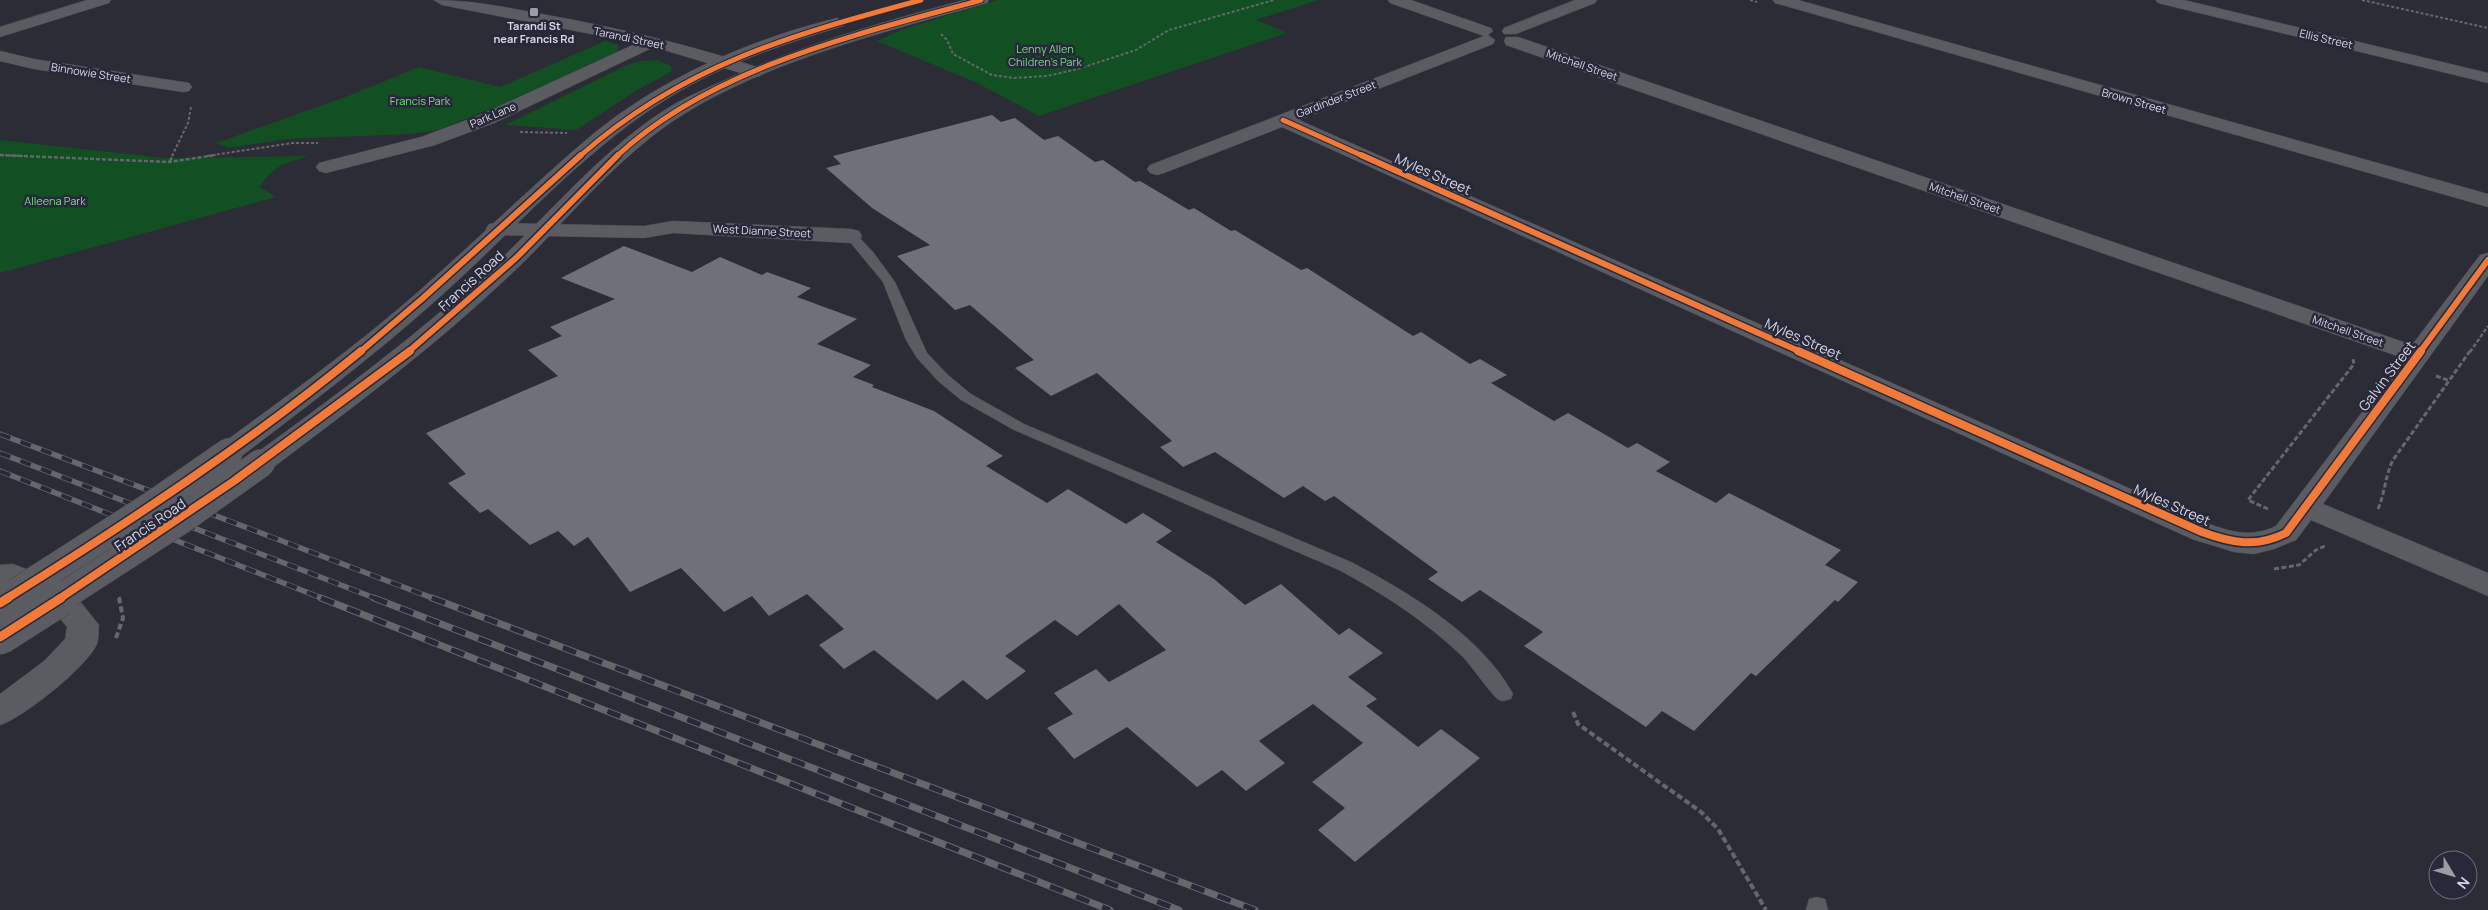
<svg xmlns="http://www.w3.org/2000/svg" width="2488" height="910" font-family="Manrope,sans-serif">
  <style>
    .green { fill: #124f23 }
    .building { fill: #6f7078 }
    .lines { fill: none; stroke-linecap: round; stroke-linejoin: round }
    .service-casing { stroke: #474850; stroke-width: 1 }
    .minor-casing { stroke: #474850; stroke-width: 1 }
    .tertiary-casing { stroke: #474850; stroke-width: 1 }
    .secondary-casing { stroke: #474850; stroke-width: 1 }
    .path-far3 { stroke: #66676d; stroke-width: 2; stroke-dasharray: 3 2; stroke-linecap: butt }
    .path-far2 { stroke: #66676d; stroke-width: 2.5; stroke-dasharray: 4 2; stroke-linecap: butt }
    .path-far1 { stroke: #66676d; stroke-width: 3; stroke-dasharray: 5 2.5; stroke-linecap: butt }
    .path { stroke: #66676d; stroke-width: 4; stroke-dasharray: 6 3; stroke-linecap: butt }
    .service { fill: #5b5c62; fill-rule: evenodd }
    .minor { fill: #5b5c62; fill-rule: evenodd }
    .tertiary { fill: #5b5c62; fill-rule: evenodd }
    .secondary { fill: #5b5c62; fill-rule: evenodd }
    .rail-far1-casing { stroke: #66676d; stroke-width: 5.5 }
    .rail-casing { stroke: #66676d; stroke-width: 7 }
    .rail-far1 { stroke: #272839; stroke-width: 4; stroke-dasharray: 11; stroke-linecap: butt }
    .rail { stroke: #272839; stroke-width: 5; stroke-dasharray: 14; stroke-linecap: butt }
    .secondary-bridge-far1-casing { stroke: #474850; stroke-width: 29; stroke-linecap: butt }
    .secondary-bridge-casing { stroke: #474850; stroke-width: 36; stroke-linecap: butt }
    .secondary-bridge-far1 { stroke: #5b5c62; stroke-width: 28 }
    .secondary-bridge { stroke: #5b5c62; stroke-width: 35 }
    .cycleway-far3-casing { stroke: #272839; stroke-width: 7 }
    .cycleway-far2-casing { stroke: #272839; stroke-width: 9 }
    .cycleway-far1-casing { stroke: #272839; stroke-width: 11 }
    .cycleway-casing { stroke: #272839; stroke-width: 12 }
    .cycleway-far3 { stroke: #f17a3a; stroke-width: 5 }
    .cycleway-far2 { stroke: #f17a3a; stroke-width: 6 }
    .cycleway-far1 { stroke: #f17a3a; stroke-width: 8 }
    .cycleway { stroke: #f17a3a; stroke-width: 9 }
    .poi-dot { fill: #9b9ca6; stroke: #272839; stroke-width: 2 }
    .labels { text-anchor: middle; stroke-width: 5; stroke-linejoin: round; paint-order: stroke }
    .far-poi-label { font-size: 11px; font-weight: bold; fill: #d7d8e3; stroke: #272839 }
    .far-street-label { font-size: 11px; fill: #d7d8e3; stroke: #272839 }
    .far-park-label { font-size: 11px; fill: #78dc86; stroke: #272839 }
    .street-label { font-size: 14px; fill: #d7d8e3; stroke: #272839 }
  </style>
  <rect width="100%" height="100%" fill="#2b2c35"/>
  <!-- green -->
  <path class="green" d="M997,0h321l-62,20 31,13 -248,83 -64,-34 -98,-41 24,-11z
    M605,41l13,4v6l-115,53 -65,26 -28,4 -123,5 -58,9 -13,-5 132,-47 71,-29 81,20z
    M657,60l14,6v6l-34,18 -61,40 -71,-5 118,-58 17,-6z
    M0,140l165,18 143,-2c-23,8 -35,9 -48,31l16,10 -276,76z"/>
  <!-- building -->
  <path class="building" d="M992,115l9,7 14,-4 29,22 14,-4 37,26 8,-2 32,22 5,-1 49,29 5,-2 37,23 4,-1 66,40 6,-2 106,68 8,-4 49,32 10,-5 27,16 -16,8 63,38 14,-8 60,35 9,-5 33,19 -14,9 60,32 13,-10 112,57 -16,15 33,17 -20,20 -3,-2 -79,76 -5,-3 -57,58 -32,-20 -16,16 -122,-81 19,-14 -63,-42 -18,12 -34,-23 10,-7 -104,-76 -9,5 -22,-15 -19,12 -69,-46 -32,15 -23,-20 12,-6 -75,-68 -46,23 -36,-28 19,-8 -64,-55 -15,5 -58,-54 33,-11 -58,-37 -46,-40 15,-4 -8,-8z
    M624,246l68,26 28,-15 42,18 5,-3 44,16 -14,9 60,22 -40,25 54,21 -18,12 21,8 -2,2 62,24 69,45 -17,10 61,37 21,-14 58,35 17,-11 29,18 -16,11 58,37 31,26 36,-21 58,51 10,-7 34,25 -35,24 29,22 -11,7 52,41 23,-18 39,29 -125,104 -37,-32 27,-22 -33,-26 51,-39 -50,-39 -54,37 26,22 -39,28 -24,-21 -25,17 -70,-60 -53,32 -27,-31 26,-14 -19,-21 42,-24 13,13 57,-32 -47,-46 -42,32 -22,-16 -50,36 21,15 -39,29 -24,-20 -26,20 -63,-50 -30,19 -25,-24 25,-16 -37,-35 -38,22 -17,-20 -28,16 -43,-44 -51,24 -42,-55 -14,9 -16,-15 -28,14 -42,-36 -8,4 -32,-30 18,-9 -40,-41 132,-57 -30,-26 34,-14 -12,-9 65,-28 -54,-21z"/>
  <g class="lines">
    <!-- service casing -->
    <g class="service-casing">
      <path id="service" d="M851,232l4,1 18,19 22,30 32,71 21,22 23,19 53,30 327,138c57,30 130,73 162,132l-2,5c-5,1 -7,3 -12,1 -7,-4 -28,-35 -37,-44 -37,-35 -78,-62 -123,-86l-325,-140 -53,-30 -23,-19 -21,-23 -11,-18 -23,-58 -38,-46z
        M1817,897l8,2 3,11h-22l3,-11z"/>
    </g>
    <!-- minor casing -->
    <g class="minor-casing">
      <path id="minor" d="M87,0h24l-2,3 -109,34v-10z
        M434,0c39,0 75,8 113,15 72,13 143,30 213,53l3,4 -3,4 -6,1 -100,-30 -160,76 -59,22 -109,28 -7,-2 -3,-4 3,-4 102,-26 59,-22 157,-72 -195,-38z
        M1388,0h23l80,28 2,3 -5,4 7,5 -2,4 -194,76 913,405c23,8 41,12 64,1l127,-168 -897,-313 -2,-4 2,-4h12l894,308 68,-90 8,-2v23l-165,228 165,69v23l-177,-76 -15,20 -22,9 -20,5 -20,-2 -42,-13 -910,-412 -118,46 -7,2 -7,-2 -3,-4 3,-4 334,-129 -94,-33z
        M1575,0h22l-2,3 -79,31h-12l-2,-3 2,-3z
        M1773,0h25l690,194v13l-713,-204z
        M0,51l34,8 149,23 6,1 3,4 -3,4 -6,1 -149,-23 -34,-8z
        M673,221l178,8 8,2 3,5 -3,5 -8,2 -178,-10 -29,5 -147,-3 -8,-1 -3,-5 3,-5 8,-1 147,3z
        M13,564l54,21 32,40c-1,6 0,14 -2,19 -10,23 -74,74 -97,81v-31l44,-33 21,-22 2,-12 -22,-26 -35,-16 -10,2v-22z"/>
    </g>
    <!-- tertiary casing -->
    <g class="tertiary-casing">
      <path id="tertiary" d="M2156,0h28l304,73v10l-330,-80z"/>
    </g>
    <!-- secondary casing -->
    <g class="secondary-casing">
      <path id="secondary" d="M964,0h25l-2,3c-99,28 -216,57 -303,111 -68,42 -118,109 -176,163 -74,70 -156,131 -237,192l-10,3 -10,-3 -4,-6 4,-6c83,-60 165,-121 241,-190 58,-53 109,-117 176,-159 21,-13 44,-22 66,-32 74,-33 152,-55 230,-76z
        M837,18l8,5 -2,3c-62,19 -126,40 -181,76 -85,54 -153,134 -229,201 -62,55 -128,105 -194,155l-10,2 -10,-2 -4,-6 4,-6c68,-50 136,-99 199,-154 43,-38 85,-78 127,-116 27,-24 53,-48 83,-68 62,-42 136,-72 209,-90z"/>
    </g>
    <!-- path-far3 -->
    <path class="path-far3" d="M1750,0l7,2
      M2362,0l126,28
      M941,34l6,6 6,14 39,21 22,3 33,-2 31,-7 58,-19 33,-20 105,-30
      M520,132l47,1
      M0,155l26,1
      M172,156l16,-33 3,-16
      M207,156l85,-13h26"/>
    <!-- path-far2 -->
    <path class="path-far2" d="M0,155l169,7 47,-7
      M170,161l3,-6
      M2470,352l18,-26"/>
    <!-- path-far1 -->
    <path class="path-far1" d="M2436,376l14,5
      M2268,509l-20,-9 106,-136 -1,-5
      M2378,509c7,-16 7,-33 15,-49l77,-109
      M2274,569l25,-4 17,-15 9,-4
      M119,597l1,2"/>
    <!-- path -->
    <path class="path" d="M116,638l7,-20 -4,-20
      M1573,712l5,12 123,88 17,17 48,81"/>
    <!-- service -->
    <use href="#service" class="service"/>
    <!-- minor -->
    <use href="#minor" class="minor"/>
    <!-- tertiary -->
    <use href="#tertiary" class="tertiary"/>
    <!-- secondary -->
    <use href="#secondary" class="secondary"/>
    <!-- rail-far1 casing -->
    <g class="rail-far1-casing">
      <path id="rail-far1" d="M0,434l435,165
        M0,453l377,146
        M0,471l324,128"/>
    </g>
    <!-- rail casing -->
    <g class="rail-casing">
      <path id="rail" d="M321,598l789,312
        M374,598l805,312
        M432,598l823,312"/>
    </g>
    <!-- rail-far1 -->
    <use href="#rail-far1" class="rail-far1"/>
    <!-- rail -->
    <use href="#rail" class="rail"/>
    <!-- secondary-bridge-far1 casing -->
    <g class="secondary-bridge-far1-casing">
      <path id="secondary-bridge-far1" d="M6,599l148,-95 75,-52
        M59,599l125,-81 77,-55"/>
    </g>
    <!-- secondary-bridge casing -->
    <g class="secondary-bridge-casing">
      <path id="secondary-bridge" d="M0,603l8,-5
        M0,637l61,-39"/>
    </g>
    <!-- secondary-bridge-far1 -->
    <use href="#secondary-bridge-far1" class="secondary-bridge-far1"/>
    <!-- secondary-bridge -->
    <use href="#secondary-bridge" class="secondary-bridge"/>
    <!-- cycleway-far3 casing -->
    <g class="cycleway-far3-casing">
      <path id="cycleway-far3" d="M1283,120l80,36
        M580,156c103,-91 211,-121 341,-156
        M617,156c95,-89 242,-122 364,-156"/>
    </g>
    <!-- cycleway-far2 casing -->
    <g class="cycleway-far2-casing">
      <path id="cycleway-far2" d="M1361,155l440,197
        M360,352l63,-54 158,-143
        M408,352l108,-94 102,-103
        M2420,352l68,-92"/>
    </g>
    <!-- cycleway-far1 casing -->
    <g class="cycleway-far1-casing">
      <path id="cycleway-far1" d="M1798,351l404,181c30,11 54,16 84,1l135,-182
        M6,599c123,-77 243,-156 355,-248
        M59,599l175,-118 176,-130"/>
    </g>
    <!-- cycleway casing -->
    <g class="cycleway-casing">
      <path id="cycleway" d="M0,603l8,-5
        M0,637l61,-39"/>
    </g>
    <!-- cycleway-far3 -->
    <use href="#cycleway-far3" class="cycleway-far3"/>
    <!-- cycleway-far2 -->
    <use href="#cycleway-far2" class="cycleway-far2"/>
    <!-- cycleway-far1 -->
    <use href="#cycleway-far1" class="cycleway-far1"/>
    <!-- cycleway -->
    <use href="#cycleway" class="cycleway"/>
  </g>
  <!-- markers -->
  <rect class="poi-dot" x="529" y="7" width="10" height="10" rx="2.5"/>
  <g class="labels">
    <!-- far-poi labels -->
    <g class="far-poi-label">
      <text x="534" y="30">Tarandi St<tspan x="534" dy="13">near Francis Rd</tspan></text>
    </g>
    <!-- far-street labels -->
    <g class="far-street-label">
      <text transform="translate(629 38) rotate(12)" y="4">Tarandi Street</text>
      <text transform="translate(2326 39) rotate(13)" y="4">Ellis Street</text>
      <text transform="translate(1582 65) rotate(19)" y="4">Mitchell Street</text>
      <text transform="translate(91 73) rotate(9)" y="4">Binnowie Street</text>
      <text transform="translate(1336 99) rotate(-21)" y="4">Gardinder Street</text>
      <text transform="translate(2134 101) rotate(16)" y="4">Brown Street</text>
      <text transform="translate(493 115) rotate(-23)" y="4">Park Lane</text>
      <text transform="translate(1965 198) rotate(19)" y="4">Mitchell Street</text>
      <text transform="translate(762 231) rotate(3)" y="4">West Dianne Street</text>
      <text transform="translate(2348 331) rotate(19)" y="4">Mitchell Street</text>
    </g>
    <!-- far-park labels -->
    <g class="far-park-label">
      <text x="1045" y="53">Lenny Allen<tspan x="1045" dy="13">Children's Park</tspan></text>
      <text x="420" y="105">Francis Park</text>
      <text x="55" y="205">Alleena Park</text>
    </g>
    <!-- street labels -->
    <g class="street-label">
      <text transform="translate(1433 174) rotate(24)" y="5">Myles Street</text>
      <text transform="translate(471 281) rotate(-42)" y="5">Francis Road</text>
      <text transform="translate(1803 339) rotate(24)" y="5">Myles Street</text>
      <text transform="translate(2387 376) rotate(-53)" y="5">Galvin Street</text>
      <text transform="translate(2172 505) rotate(24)" y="5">Myles Street</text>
      <text transform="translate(150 525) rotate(-34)" y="5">Francis Road</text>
    </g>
  </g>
  <!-- north arrow -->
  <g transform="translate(2453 875) rotate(128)"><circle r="24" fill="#272839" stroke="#6d6e7d"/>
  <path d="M0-4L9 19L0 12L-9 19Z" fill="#9b9ca6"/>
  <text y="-8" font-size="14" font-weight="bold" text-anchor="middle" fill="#d7d8e3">N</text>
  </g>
</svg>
